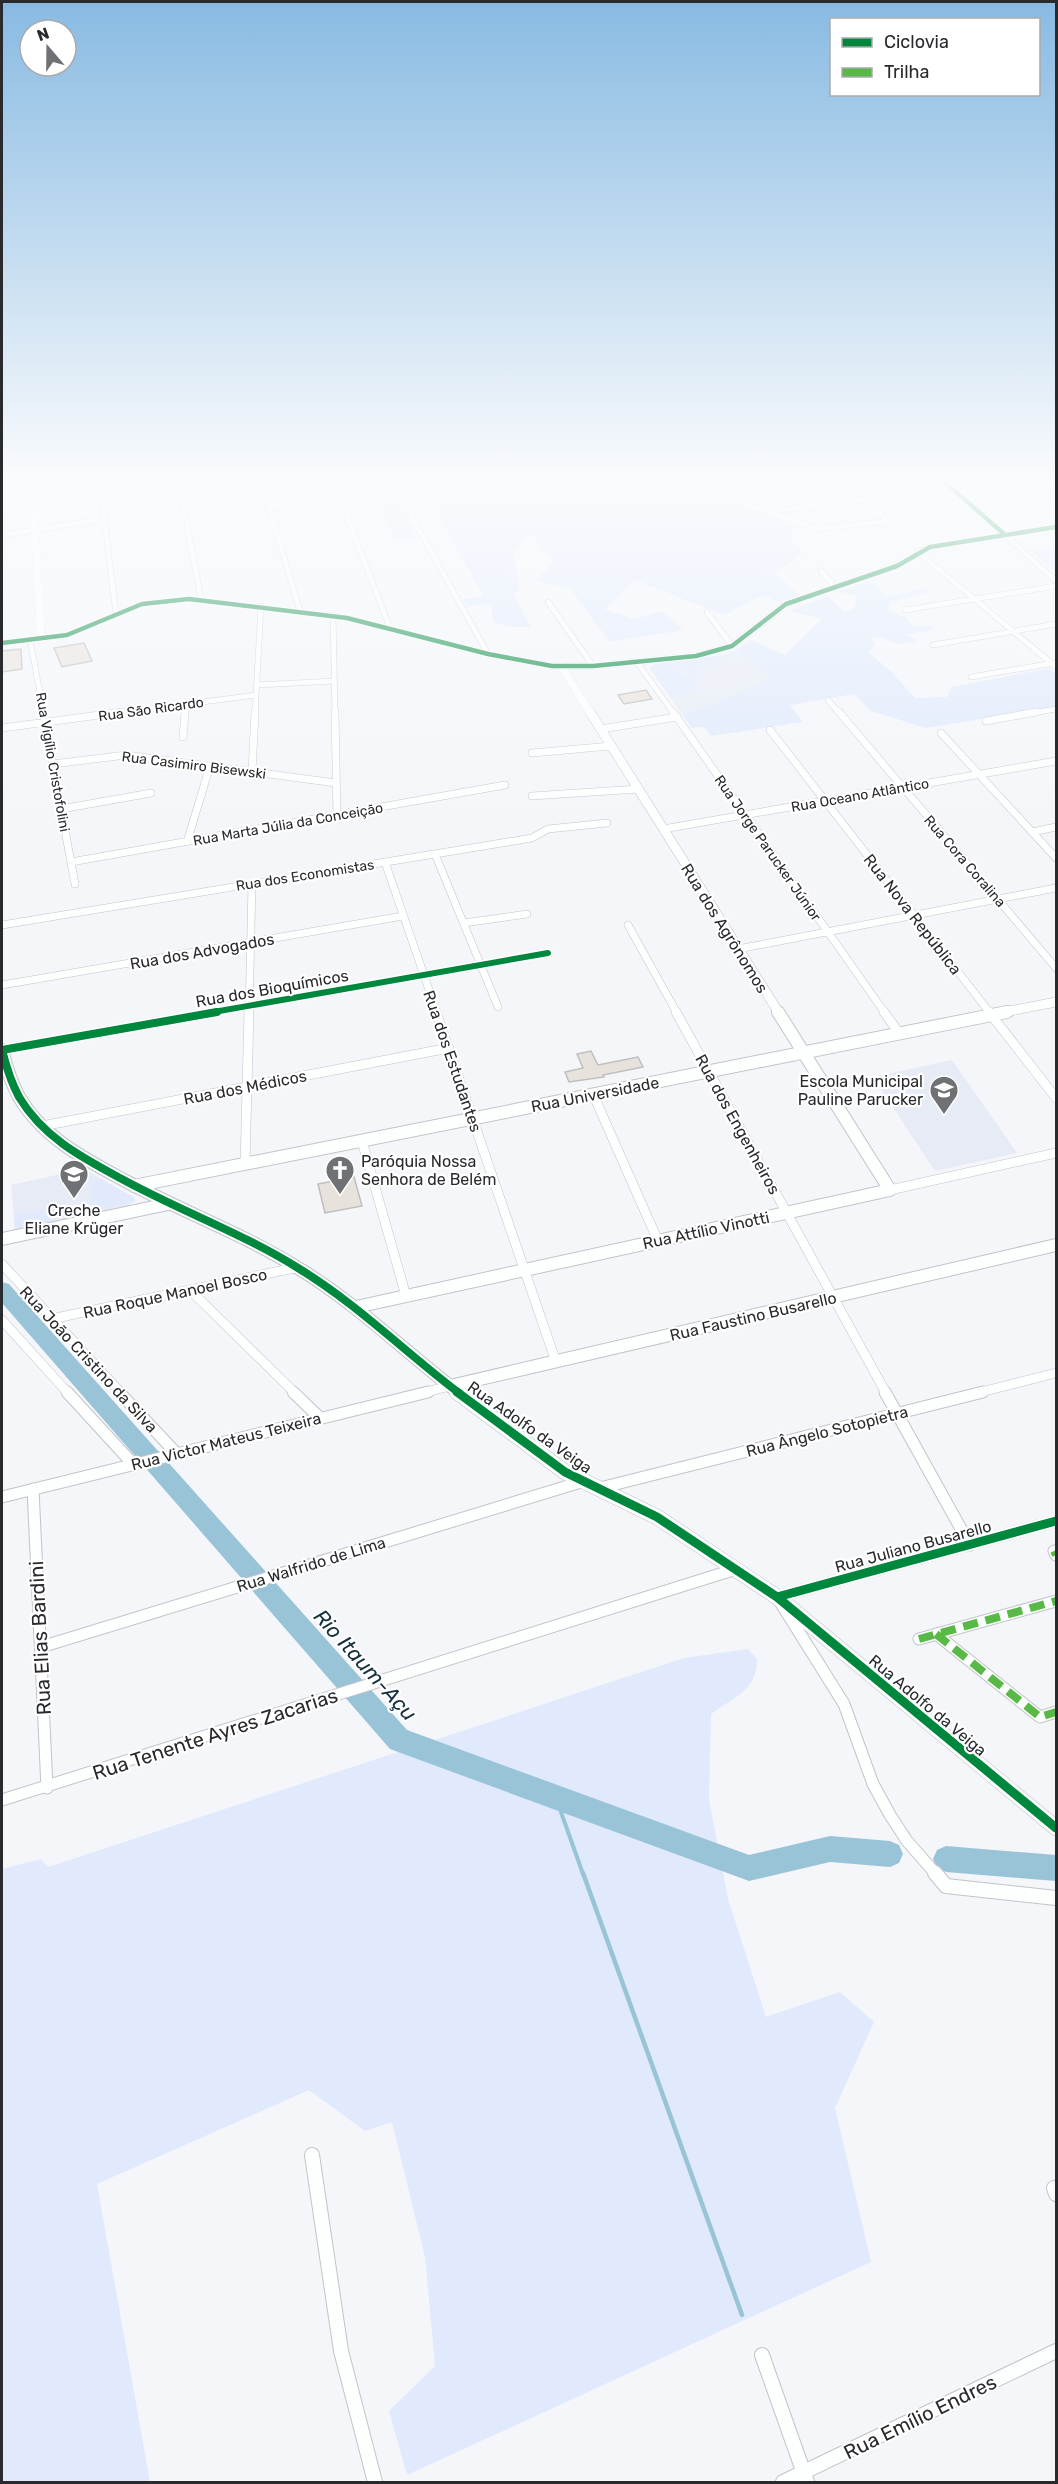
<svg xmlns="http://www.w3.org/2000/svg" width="1058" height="2484" font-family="Rubik,sans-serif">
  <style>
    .built { fill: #e6ebf5 }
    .green { fill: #e0eafc }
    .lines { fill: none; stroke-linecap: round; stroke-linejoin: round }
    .stream-far1 { stroke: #99c4d8; stroke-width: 4 }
    .stream { stroke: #99c4d8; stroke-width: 4.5 }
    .river { fill: #99c4d8; fill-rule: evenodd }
    .building { fill: #e8e2dd; stroke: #bfbebf; stroke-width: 1.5 }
    .minor-far4-casing { stroke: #c2c4c8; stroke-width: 6 }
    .minor-far3-casing { stroke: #c2c4c8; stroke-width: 8 }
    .minor-far2-casing { stroke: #c2c4c8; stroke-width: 10 }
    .minor-far1-casing { stroke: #c2c4c8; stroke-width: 13 }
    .minor-casing { stroke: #c2c4c8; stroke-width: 16 }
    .tertiary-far3-casing { stroke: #c2c4c8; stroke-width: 8 }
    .tertiary-far2-casing { stroke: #c2c4c8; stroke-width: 10 }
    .tertiary-far1-casing { stroke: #c2c4c8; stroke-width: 14 }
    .tertiary-casing { stroke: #c2c4c8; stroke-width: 16 }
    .secondary-casing { stroke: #c2c4c8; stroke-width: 1 }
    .minor-far4 { stroke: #fdfefe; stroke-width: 5 }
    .minor-far3 { stroke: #fdfefe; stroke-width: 7 }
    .minor-far2 { stroke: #fdfefe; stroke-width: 9 }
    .minor-far1 { stroke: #fdfefe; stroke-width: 11 }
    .minor { stroke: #fdfefe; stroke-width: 14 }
    .tertiary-far3 { stroke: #fdfefe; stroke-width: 8 }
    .tertiary-far2 { stroke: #fdfefe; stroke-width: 9 }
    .tertiary-far1 { stroke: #fdfefe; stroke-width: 12 }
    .tertiary { stroke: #fdfefe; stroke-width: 15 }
    .secondary { fill: #fdfefe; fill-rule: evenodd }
    .quiet { stroke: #58b947; stroke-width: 8; stroke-dasharray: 15 8; stroke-linecap: butt }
    .cycleway-far3-casing { stroke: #fff; stroke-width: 7 }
    .cycleway-far2-casing { stroke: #fff; stroke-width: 9 }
    .cycleway-far1-casing { stroke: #fff; stroke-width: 11 }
    .cycleway-casing { stroke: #fff; stroke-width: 13 }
    .cycleway-far3 { stroke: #00873e; stroke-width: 4.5 }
    .cycleway-far2 { stroke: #00873e; stroke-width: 6 }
    .cycleway-far1 { stroke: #00873e; stroke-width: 8 }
    .cycleway { stroke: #00873e; stroke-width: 9 }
    .labels { text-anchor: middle; stroke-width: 4.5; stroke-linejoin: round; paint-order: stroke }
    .far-street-label { font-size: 14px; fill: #282a2d; stroke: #fff }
    .street-label { font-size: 16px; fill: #282a2d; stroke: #fff }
    .poi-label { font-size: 16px; fill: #282a2d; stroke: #fff; text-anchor: end }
    .near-street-label { font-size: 20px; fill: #282a2d; stroke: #fff }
    .near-water-label { font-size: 21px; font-style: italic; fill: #14313d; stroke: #fff }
  </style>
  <rect width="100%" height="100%" fill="#f4f6fa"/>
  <!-- built -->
  <path class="built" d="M734,651l38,25 -49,24 -41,14 -32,-45 7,-5 61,-7z
    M952,1060l65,93 -82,18 -62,-94z
    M84,1169l49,28 2,4 -6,4 -114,25 -4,-45z"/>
  <!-- green -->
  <path class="green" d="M346,477h341l12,12 25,-2 13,16 58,23 -5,11 14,16 -29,20 25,22 -19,8 -18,-8 -39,20 -89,-35 -30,29 30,10 27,-8 21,19 -73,12 -39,-52 -35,-10 18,-18 -22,-28 -19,18 7,39 -7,2 18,34h-20l-18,-5 -2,-18 -24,2 -5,-7 22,-2 -52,-93 -31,5 15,29 -21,3 -19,-46 -33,3 -7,-19z
    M1044,548l12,1v24l-26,-23z
    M870,581l18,16 36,-9 5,4 -39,10 -1,9 17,6 7,10 18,-1 3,4 -28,4 10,7 -19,3 -17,-8 -9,2 4,6 -6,9 22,18 24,27 32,-1 5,-10 98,-19 6,6v33l-130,21 -55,-17 -17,-17 -64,11 13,17 -92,14 -7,-9 -12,1 -10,-14 41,-14 48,-23 -37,-26 17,-11 34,15 37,-36 -33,-8 39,-15 17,16 10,-5 2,-11 -19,-4z
    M729,654l5,3 -42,14 8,6 -5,2 -23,-17z
    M666,663l34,25 -29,10 -21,-29 3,-4z
    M101,1179l32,18 2,4 -69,18 -2,-8 27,-6v-24z
    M44,1209v6l7,-1 1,8 -37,8 -1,-15z
    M748,1649l9,10c0,32 -23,38 -46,55l-2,86 19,99 38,118 74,-25 34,30 -39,86 36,154 -464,213 -18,-64 46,-45 -10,-109 -33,-135 -27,9 -56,-41 -212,94 53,298h-148v-613l39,-10 7,8 636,-209z"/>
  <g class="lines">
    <!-- stream-far1 -->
    <path class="stream-far1" d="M556,1798l27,76"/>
    <!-- stream -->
    <path class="stream" d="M583,1873l159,442"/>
    <!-- river -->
    <path class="river" d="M2,1282l7,2 398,446 342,125 81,-19 60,5 9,4 4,9 -4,9 -9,4 -60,-5 -81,19 -359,-132 -388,-446z
      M946,1846l110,9v26l-110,-9 -9,-4 -4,-9 4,-9z"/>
  </g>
  <!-- building -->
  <path class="building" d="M84,643l8,18 -30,6 -8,-19z
    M21,649l1,20 -20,3v-21z
    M646,690l6,9 -28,5 -6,-9z
    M591,1051l7,14 40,-8 5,10 -40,8 1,2 -35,5 -4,-10 18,-4 -6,-14z
    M354,1177l8,29 -37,7 -7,-29z"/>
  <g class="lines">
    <!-- minor-far4 casing -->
    <g class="minor-far4-casing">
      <path id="minor-far4" d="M99,477l17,137
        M178,477l23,122
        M260,477l40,134
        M332,477l9,23
        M720,477l26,27 71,25 71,-8 -22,-21
        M732,490l116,-13
        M269,507l104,-10
        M770,511l183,-21
        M409,512l79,142
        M347,517l43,111
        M1003,533l53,48
        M2,535l102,-16
        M918,552l138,115
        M821,571l14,16
        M548,602l45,64
        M905,610l151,-24
        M707,612l25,34
        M333,615l2,99
        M30,640l14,74
        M933,645l123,-21
        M637,662l37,52
        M971,677l83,-14
        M257,685l77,-4
        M828,700l12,14
        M111,714l145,-19
        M185,714l1,-10
        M255,714l6,-108
        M1028,714l28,-5"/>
    </g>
    <!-- minor-far3 casing -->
    <g class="minor-far3-casing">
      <path id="minor-far3" d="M43,712l32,172
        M335,712l2,103
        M673,712l212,301
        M839,712l217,256
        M986,721l50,-9
        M2,728l120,-16
        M601,729l76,-12
        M770,730l220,283
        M941,733l115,125
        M183,737l2,-25
        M532,753l79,-7
        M53,764l73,-9 210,28
        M252,772l3,-60
        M532,796l106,-7
        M61,809l90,-16
        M663,829l393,-68
        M1032,832l24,-5
        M187,842l23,-76
        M435,854l63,153
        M71,862l434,-77
        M385,862l52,151
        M464,923l63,-9
        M2,925l530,-87 16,-9 59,-6
        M628,925l49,88
        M738,949l318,-61
        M2,985l401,-69
        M208,1013l340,-60
        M249,1013l3,-129"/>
    </g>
    <!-- minor-far2 casing -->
    <g class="minor-far2-casing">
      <path id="minor-far2" d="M436,1012l120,350
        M676,1012l210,381
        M884,1012l15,21
        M989,1012l67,86
        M2,1050l215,-38
        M593,1094l65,147
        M42,1126l407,-78
        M362,1141l44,155
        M245,1164l4,-152
        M890,1190l166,-37
        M2,1264l119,129
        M190,1290l105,103
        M51,1319l248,-52
        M2,1320l66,73
        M422,1393l28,-7
        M977,1393l79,-20"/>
    </g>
    <!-- minor-far1 casing -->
    <g class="minor-far1-casing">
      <path id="minor-far1" d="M67,1392l66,72
        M119,1392l58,62
        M293,1392l27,26
        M885,1392l85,153
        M600,1488l383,-96
        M33,1489l14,299
        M2,1497l426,-105
        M1054,1551l2,4
        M936,1634l104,83 16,-5
        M919,1639l137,-38
        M41,1647l540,-165
        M2,1800l734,-231
        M936,1874l-29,-33 -17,-26 -17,-31 -29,-80 -67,-107 279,-76"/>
    </g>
    <!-- minor casing -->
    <g class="minor-casing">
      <path id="minor" d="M935,1873l11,13 110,12
        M312,2155l29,196 34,131
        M1054,2188l2,6
        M762,2355l45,127
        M783,2482l273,-131"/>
    </g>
    <!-- tertiary-far3 casing -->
    <g class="tertiary-far3-casing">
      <path id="tertiary-far3" d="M32,477l9,162
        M561,666l30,48"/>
    </g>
    <!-- tertiary-far2 casing -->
    <g class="tertiary-far2-casing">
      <path id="tertiary-far2" d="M590,712l189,301
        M999,1013l57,-11"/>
    </g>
    <!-- tertiary-far1 casing -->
    <g class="tertiary-far1-casing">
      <path id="tertiary-far1" d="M2,1050c4,16 9,32 17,47 24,40 62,60 101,81 58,32 122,55 178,90 58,35 107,84 161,125
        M134,1186l873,-174
        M2,1239l166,-35
        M356,1307l534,-117 -112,-178
        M450,1386l606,-141"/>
    </g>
    <!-- tertiary casing -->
    <g class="tertiary-casing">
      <path id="tertiary" d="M457,1392l108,80 92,45 120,80 279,231"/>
    </g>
    <!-- secondary casing -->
    <g class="secondary-casing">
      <path id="secondary" d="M935,477h8l64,56 49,-8v4l-124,20 -32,19 -111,38 -54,42 -39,11 -103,10h-41l-64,-12 -141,-37 -158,-19 -45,5 -77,32 -65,7v-5l63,-7 74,-31 50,-5 158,18 141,36 64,12h41l103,-10 33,-9 54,-42 111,-38 33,-19 72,-11z"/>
    </g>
    <!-- minor-far4 -->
    <use href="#minor-far4" class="minor-far4"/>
    <!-- minor-far3 -->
    <use href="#minor-far3" class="minor-far3"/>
    <!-- minor-far2 -->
    <use href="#minor-far2" class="minor-far2"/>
    <!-- minor-far1 -->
    <use href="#minor-far1" class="minor-far1"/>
    <!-- minor -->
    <use href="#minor" class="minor"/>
    <!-- tertiary-far3 -->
    <use href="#tertiary-far3" class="tertiary-far3"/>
    <!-- tertiary-far2 -->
    <use href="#tertiary-far2" class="tertiary-far2"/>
    <!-- tertiary-far1 -->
    <use href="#tertiary-far1" class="tertiary-far1"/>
    <!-- tertiary -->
    <use href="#tertiary" class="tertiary"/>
    <!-- secondary -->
    <use href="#secondary" class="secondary"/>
    <!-- quiet -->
    <path class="quiet" d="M1054,1551l2,4
      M936,1634l104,83 16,-5
      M919,1639l137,-38"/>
    <!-- cycleway-far3 casing -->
    <g class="cycleway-far3-casing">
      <path id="cycleway-far3" d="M939,477l64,56
        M2,643l65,-8 75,-31 47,-5 158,19 141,36 64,12h41l103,-10 36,-10 54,-42 111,-38 33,-19 126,-20"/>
    </g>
    <!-- cycleway-far2 casing -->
    <g class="cycleway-far2-casing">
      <path id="cycleway-far2" d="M208,1013l340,-60"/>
    </g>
    <!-- cycleway-far1 casing -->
    <g class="cycleway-far1-casing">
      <path id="cycleway-far1" d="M217,1012l-215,38c4,16 9,32 17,47 24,40 62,60 101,81 58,32 122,55 178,90 58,35 107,84 161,125"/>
    </g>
    <!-- cycleway casing -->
    <g class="cycleway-casing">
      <path id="cycleway" d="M457,1392l108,80 92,45 120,80 279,231
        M777,1597l279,-76"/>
    </g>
    <!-- cycleway-far3 -->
    <use href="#cycleway-far3" class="cycleway-far3"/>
    <!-- cycleway-far2 -->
    <use href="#cycleway-far2" class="cycleway-far2"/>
    <!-- cycleway-far1 -->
    <use href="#cycleway-far1" class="cycleway-far1"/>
    <!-- cycleway -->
    <use href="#cycleway" class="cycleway"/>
  </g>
  <!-- sky -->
  <linearGradient id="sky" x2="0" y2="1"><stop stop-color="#88bae2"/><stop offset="0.58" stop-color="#fafbfd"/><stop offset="1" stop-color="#fafbfd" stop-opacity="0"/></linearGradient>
  <rect width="1058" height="825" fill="url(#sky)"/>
  <!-- icons -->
  <defs>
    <g id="school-pin" transform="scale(1.5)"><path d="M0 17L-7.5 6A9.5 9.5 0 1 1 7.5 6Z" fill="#6f7175" stroke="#fff"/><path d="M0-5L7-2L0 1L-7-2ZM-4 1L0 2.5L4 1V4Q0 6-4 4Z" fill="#fff"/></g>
    <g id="church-pin" transform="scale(1.5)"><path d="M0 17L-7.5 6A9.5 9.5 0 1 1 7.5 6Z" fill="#6f7175" stroke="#fff"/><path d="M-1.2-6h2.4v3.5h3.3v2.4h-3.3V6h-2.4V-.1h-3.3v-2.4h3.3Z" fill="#fff"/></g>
  </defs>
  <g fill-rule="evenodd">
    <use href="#school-pin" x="944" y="1090"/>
    <use href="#church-pin" x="340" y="1170"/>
    <use href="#school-pin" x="74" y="1174"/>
  </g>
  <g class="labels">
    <!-- far-street labels -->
    <g class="far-street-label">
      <text transform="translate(151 709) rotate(-8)" y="5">Rua São Ricardo</text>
      <text transform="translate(53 762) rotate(80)" y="5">Rua Vigílio Cristofolini</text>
      <text transform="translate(194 765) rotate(7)" y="5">Rua Casimiro Bisewski</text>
      <text transform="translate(860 795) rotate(-10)" y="5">Rua Oceano Atlântico</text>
      <text transform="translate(288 824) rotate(-10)" y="5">Rua Marta Júlia da Conceição</text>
      <text transform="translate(768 848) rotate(55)" y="5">Rua Jorge Parucker Júnior</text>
      <text transform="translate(965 861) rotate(49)" y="5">Rua Cora Coralina</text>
      <text transform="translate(305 875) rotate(-9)" y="5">Rua dos Economistas</text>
    </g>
    <!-- street labels -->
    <g class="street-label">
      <text transform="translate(913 914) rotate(52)" y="6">Rua Nova República</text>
      <text transform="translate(725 928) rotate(58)" y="6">Rua dos Agrônomos</text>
      <text transform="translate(202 951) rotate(-10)" y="6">Rua dos Advogados</text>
      <text transform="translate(272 988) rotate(-10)" y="6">Rua dos Bioquímicos</text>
      <text transform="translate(453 1061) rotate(71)" y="6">Rua dos Estudantes</text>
      <text transform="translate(245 1087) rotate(-11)" y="6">Rua dos Médicos</text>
      <text transform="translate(595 1094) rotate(-11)" y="6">Rua Universidade</text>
      <text transform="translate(738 1124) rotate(61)" y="6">Rua dos Engenheiros</text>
      <text transform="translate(706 1230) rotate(-12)" y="6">Rua Attílio Vinotti</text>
      <text transform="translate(175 1293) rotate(-12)" y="6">Rua Roque Manoel Bosco</text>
      <text transform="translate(753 1316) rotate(-13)" y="6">Rua Faustino Busarello</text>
      <text transform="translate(89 1359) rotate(47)" y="6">Rua João Cristino da Silva</text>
      <text transform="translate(530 1427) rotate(35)" y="6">Rua Adolfo da Veiga</text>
      <text transform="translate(827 1431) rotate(-14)" y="6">Rua Ângelo Sotopietra</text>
      <text transform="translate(226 1441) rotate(-14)" y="6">Rua Victor Mateus Teixeira</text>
      <text transform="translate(913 1546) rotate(-15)" y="6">Rua Juliano Busarello</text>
      <text transform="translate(311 1564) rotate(-17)" y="6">Rua Walfrido de Lima</text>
      <text transform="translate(928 1705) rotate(40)" y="6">Rua Adolfo da Veiga</text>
    </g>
    <!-- poi labels -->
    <g class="poi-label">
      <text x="923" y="1087">Escola Municipal<tspan x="923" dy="18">Pauline Parucker</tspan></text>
      <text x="361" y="1167" text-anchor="start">Paróquia Nossa<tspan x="361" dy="18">Senhora de Belém</tspan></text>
      <text x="74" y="1216" text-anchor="middle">Creche<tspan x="74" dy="18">Eliane Krüger</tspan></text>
    </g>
    <!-- near-street labels -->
    <g class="near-street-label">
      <text transform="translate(40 1638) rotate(-93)" y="7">Rua Elias Bardini</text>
      <text transform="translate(215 1734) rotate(-18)" y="7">Rua Tenente Ayres Zacarias</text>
      <text transform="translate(920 2417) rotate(-26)" y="7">Rua Emílio Endres</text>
    </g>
    <!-- near-water labels -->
    <g class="near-water-label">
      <text transform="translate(365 1665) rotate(48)" y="7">Rio Itaum-Açu</text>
    </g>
  </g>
  <!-- border -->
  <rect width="1058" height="2484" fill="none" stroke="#282a2d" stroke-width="6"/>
  <!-- legend -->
  <rect x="830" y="18" width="210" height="78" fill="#ffffff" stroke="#a9aaab" stroke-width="1.5"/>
  <rect x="842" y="38" width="30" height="9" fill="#00873e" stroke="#a9aaab" stroke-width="1.5"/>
  <text x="884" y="48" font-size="18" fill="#282a2d">Ciclovia</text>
  <rect x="842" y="68" width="30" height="9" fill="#58b947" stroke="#a9aaab" stroke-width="1.5"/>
  <text x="884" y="78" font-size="18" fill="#282a2d">Trilha</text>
  <!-- north arrow -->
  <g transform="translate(48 48) rotate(340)"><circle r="28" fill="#ffffff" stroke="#a9aaab" stroke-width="1.5"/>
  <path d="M0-4.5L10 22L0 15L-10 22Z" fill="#6f7175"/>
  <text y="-9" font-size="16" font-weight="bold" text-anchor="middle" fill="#282a2d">N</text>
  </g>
</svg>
